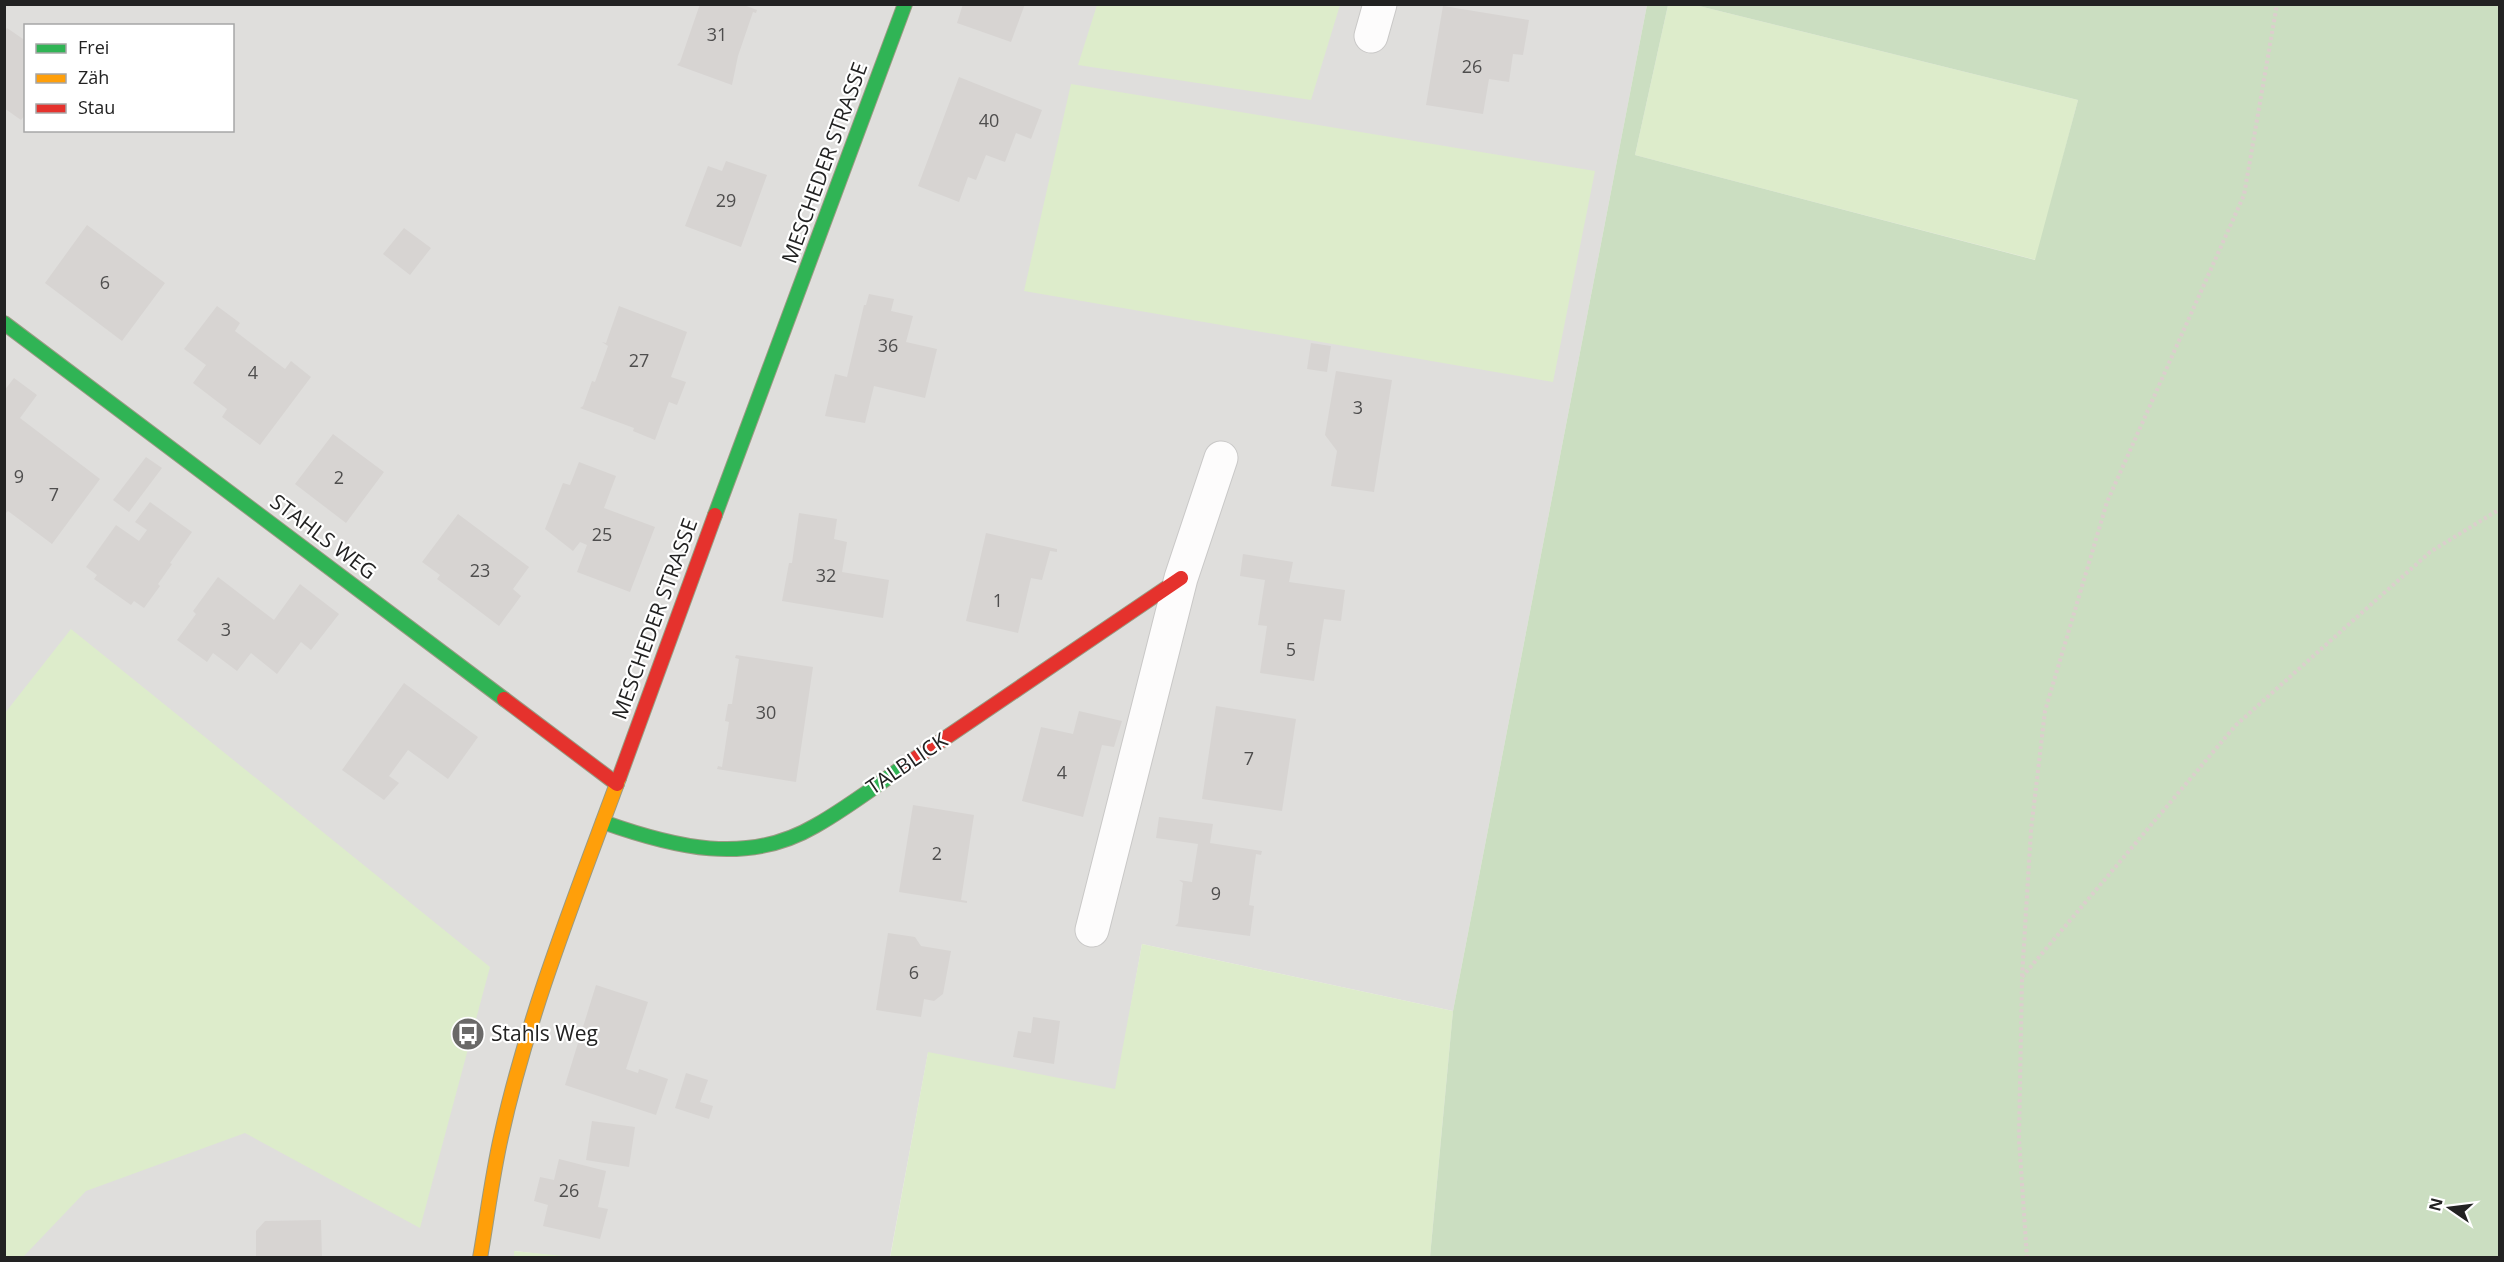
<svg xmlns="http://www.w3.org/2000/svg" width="2504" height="1262" font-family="'Open Sans',sans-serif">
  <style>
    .residential { fill: #dfdedc; fill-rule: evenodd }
    .grass { fill: #ddeccb }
    .forest { fill: #cbdec1 }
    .building { fill: #d7d4d2 }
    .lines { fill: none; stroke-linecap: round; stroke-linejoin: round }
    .street-casing { stroke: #c9c8c7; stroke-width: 35 }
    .fast-casing { stroke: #999a82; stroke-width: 16 }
    .slow-casing { stroke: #999a82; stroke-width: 16 }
    .jam-casing { stroke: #999a82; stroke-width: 16 }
    .path { stroke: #dccecd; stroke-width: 4; stroke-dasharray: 3 3; stroke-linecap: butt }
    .street { stroke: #fdfcfc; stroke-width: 33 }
    .fast { stroke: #30b455; stroke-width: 14 }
    .slow { stroke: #ff9f0a; stroke-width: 14 }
    .jam { stroke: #e5322d; stroke-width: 14 }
    .labels { text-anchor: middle; stroke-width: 4.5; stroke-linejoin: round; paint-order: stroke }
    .number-label { font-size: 18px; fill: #4f4e4e }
    .street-label { font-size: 21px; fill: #222; stroke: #fff }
    .poi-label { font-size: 21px; fill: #222; stroke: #fff; text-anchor: start }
  </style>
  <rect width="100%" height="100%" fill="#f0eeeb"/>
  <!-- residential -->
  <path class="residential" d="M5,5h1642l-194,1006 -311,-67 -26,146 -188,-37 -38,204 -317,1 -58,-7 -1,7h-509zM26,26h206v104h-206z"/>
  <!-- grass -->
  <path class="grass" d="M1097,5v-1l243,1 -29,95 -233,-35z
    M1668,5h27l383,95 -42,160 -401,-105z
    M1071,84l524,87 -42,211 -529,-91z
    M71,629l419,338 -70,261 -175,-95 -159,58 -63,66h-18v-544z
    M1142,944l311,67 -23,246 -540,1 38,-206 187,37z
    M514,1251l59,6h-59z"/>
  <!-- forest -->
  <path class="forest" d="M1647,5h21l-33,150 400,105 43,-160 -383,-95h804v1252h-1069l23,-246z"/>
  <!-- building -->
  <path class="building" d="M700,4h41l16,6 -1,3 -3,-1 -15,44 -6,29 -55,-20 3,-3z
    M963,4h62l-14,38 -54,-19z
    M1443,6l86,14 -6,35 -10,-1 -4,28 -20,-3 -6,35 -57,-9z
    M7,28l19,13v73l-5,6 -17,-12v-76z
    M959,77l83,33 -11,29 -15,-6 -11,29 -19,-7 -10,25 -8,-3 -9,25 -41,-16z
    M726,161l41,14 -26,72 -56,-21 23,-60 14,5z
    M87,225l78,58 -43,58 -77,-58z
    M404,228l27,20 -21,27 -27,-21z
    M869,294l25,5 -3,12 22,5 -7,26 31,7 -12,49 -51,-12 -9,37 -40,-7 10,-42 12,3 17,-72h2z
    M217,306l23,17 -5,8 50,38 6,-8 20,16 -51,68 -38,-28 5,-8 -34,-26 13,-18 -22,-16z
    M619,306l68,26 -16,45 15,5 -9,23 -8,-3 -14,38 -22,-9 1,-3 -54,-20 3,-2 9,-25 3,1 13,-36 -6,-4 4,1z
    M1311,343l20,3 -4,26 -20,-3z
    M1336,371l56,9 -18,112 -43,-6 6,-35 -12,-16z
    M14,378l23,17 -17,23 80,61 -48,65 -44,-33 -4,4v-124z
    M333,434l51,38 -38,51 -51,-39z
    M146,457l16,11 -33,44 -16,-12z
    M579,462l37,14 -12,32 51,19 -25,65 -53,-20 10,-27 -7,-3 -7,9 -28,-22 18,-46 7,2z
    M150,502l42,30 -22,31 2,1 -14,20 2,2 -16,22 -10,-7 -3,4 -37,-26 3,-4 -11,-8 30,-42 23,16 8,-11 -12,-8z
    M799,513l38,6 -3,20 13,3 -5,30 47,8 -6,38 -101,-17 7,-38h3z
    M458,514l71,53 -16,22 8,7 -22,30 -62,-47 3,-4 -18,-13z
    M986,533l71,16v3l-7,-1 -8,29 -11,-2 -13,55 -52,-12z
    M1243,554l50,8 -4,20 56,8 -4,31 -17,-2 -10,62 -54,-8 7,-47 -9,-1 7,-45 -25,-4z
    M218,577l56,43 26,-36 39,30 -28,36 -10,-8 -24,32 -26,-21 -14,18 -24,-18 -6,9 -30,-22 19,-26 -3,-3z
    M736,655l77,12 -17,115 -79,-13 1,-3 4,1 7,-45 -4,-1 3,-17h4l7,-45 -4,-1z
    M404,683l74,54 -30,42 -40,-29 -19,26 10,7 -15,17 -42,-30z
    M1216,706l80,13 -14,92 -80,-12z
    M1079,711l43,10 -8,26 -12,-2 -19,72 -61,-16 19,-74 32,7z
    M913,805l61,10 -13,85 6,1v2l-68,-11z
    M1159,817l54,7 -3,19 52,8 -1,4 -5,-1 -7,51 5,1 -4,30 -75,-10 3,-3 5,-40 -4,-3 13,2 6,-38 -42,-6z
    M888,933l27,4 6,9 30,5 -8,43 -9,7 -10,-2 -3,18 -45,-7z
    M596,985l52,17 -22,67 12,4 1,-4 29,10 -12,36 -91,-30z
    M1033,1017l27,4 -6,43 -41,-7 5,-26 13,2z
    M686,1073l22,7 -8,22 13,4 -4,13 -34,-11z
    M592,1121l43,6 -6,40 -43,-7z
    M559,1159l47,12 -8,36 10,2 -8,30 -57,-13 5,-21 -14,-4 6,-24 14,3z
    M321,1220l1,38h-66v-27l9,-10z"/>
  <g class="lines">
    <!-- street casing -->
    <g class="street-casing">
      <path id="street" d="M1371,36l9,-32
        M1092,930l89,-352 40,-120"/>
    </g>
    <!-- fast casing -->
    <g class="fast-casing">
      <path id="fast" d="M4,323l500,376
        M715,515l190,-511
        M603,822c70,25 144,44 212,4 32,-18 62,-41 92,-62"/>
    </g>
    <!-- slow casing -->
    <g class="slow-casing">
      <path id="slow" d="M480,1258c7,-40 12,-81 21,-121 27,-123 75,-242 118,-359"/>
    </g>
    <!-- jam casing -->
    <g class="jam-casing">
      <path id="jam" d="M504,699l113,85
        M907,764l274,-186
        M619,778l96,-263"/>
    </g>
    <!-- path -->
    <path class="path" d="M2022,977l214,-252 194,-173 70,-43
      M2027,1258l-8,-119 3,-162 9,-147 14,-119 62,-209 137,-307 33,-191"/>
    <!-- street -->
    <use href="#street" class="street"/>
    <!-- fast -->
    <use href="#fast" class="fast"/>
    <!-- slow -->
    <use href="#slow" class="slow"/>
    <!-- jam -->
    <use href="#jam" class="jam"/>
  </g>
  <!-- icons -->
  <defs>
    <g id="bus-disc" transform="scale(1.725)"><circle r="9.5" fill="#6a6968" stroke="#fff"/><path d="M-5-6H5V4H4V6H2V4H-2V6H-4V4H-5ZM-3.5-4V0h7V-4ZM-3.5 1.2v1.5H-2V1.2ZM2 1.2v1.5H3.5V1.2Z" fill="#fff"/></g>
  </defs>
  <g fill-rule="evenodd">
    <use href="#bus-disc" x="468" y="1034"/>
  </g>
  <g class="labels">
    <!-- number labels -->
    <g class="number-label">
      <text x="717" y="41">31</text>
      <text x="1472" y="73">26</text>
      <text x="989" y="127">40</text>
      <text x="726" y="207">29</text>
      <text x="105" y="289">6</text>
      <text x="888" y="352">36</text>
      <text x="639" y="367">27</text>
      <text x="253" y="379">4</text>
      <text x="1358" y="414">3</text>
      <text x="19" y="483">9</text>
      <text x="339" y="484">2</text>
      <text x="54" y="501">7</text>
      <text x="602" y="541">25</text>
      <text x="480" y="577">23</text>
      <text x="826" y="582">32</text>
      <text x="998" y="607">1</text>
      <text x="226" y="636">3</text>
      <text x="1291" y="656">5</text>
      <text x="766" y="719">30</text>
      <text x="1249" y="765">7</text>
      <text x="1062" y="779">4</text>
      <text x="937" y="860">2</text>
      <text x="1216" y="900">9</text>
      <text x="914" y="979">6</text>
      <text x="569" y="1197">26</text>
    </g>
    <!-- street labels -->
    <g class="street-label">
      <text transform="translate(825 163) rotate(-70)" y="7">MESCHEDER STRASSE</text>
      <text transform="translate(323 537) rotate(37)" y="7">STAHLS WEG</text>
      <text transform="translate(655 619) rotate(-70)" y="7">MESCHEDER STRASSE</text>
      <text transform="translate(907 764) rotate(-34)" y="7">TALBLICK</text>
    </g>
    <!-- poi labels -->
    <g class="poi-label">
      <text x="491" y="1041">Stahls Weg</text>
    </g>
  </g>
  <!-- border -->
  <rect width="2504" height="1262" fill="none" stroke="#222222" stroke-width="12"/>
  <!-- legend -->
  <rect x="24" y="24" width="210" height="108" fill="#ffffff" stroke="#a7a7a7" stroke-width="1.5"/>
  <rect x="36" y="44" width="30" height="9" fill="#30b455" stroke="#a7a7a7" stroke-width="1.5"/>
  <text x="78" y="54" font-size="18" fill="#222222">Frei</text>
  <rect x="36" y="74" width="30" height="9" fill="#ff9f0a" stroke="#a7a7a7" stroke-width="1.5"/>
  <text x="78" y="84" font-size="18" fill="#222222">Zäh</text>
  <rect x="36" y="104" width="30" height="9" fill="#e5322d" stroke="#a7a7a7" stroke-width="1.5"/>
  <text x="78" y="114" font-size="18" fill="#222222">Stau</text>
  <!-- north arrow -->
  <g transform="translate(2450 1208) rotate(284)" stroke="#ffffff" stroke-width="4.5" paint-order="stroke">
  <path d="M0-4.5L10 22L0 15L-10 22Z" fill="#222222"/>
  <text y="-9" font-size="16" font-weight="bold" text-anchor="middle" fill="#222222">N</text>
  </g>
</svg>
